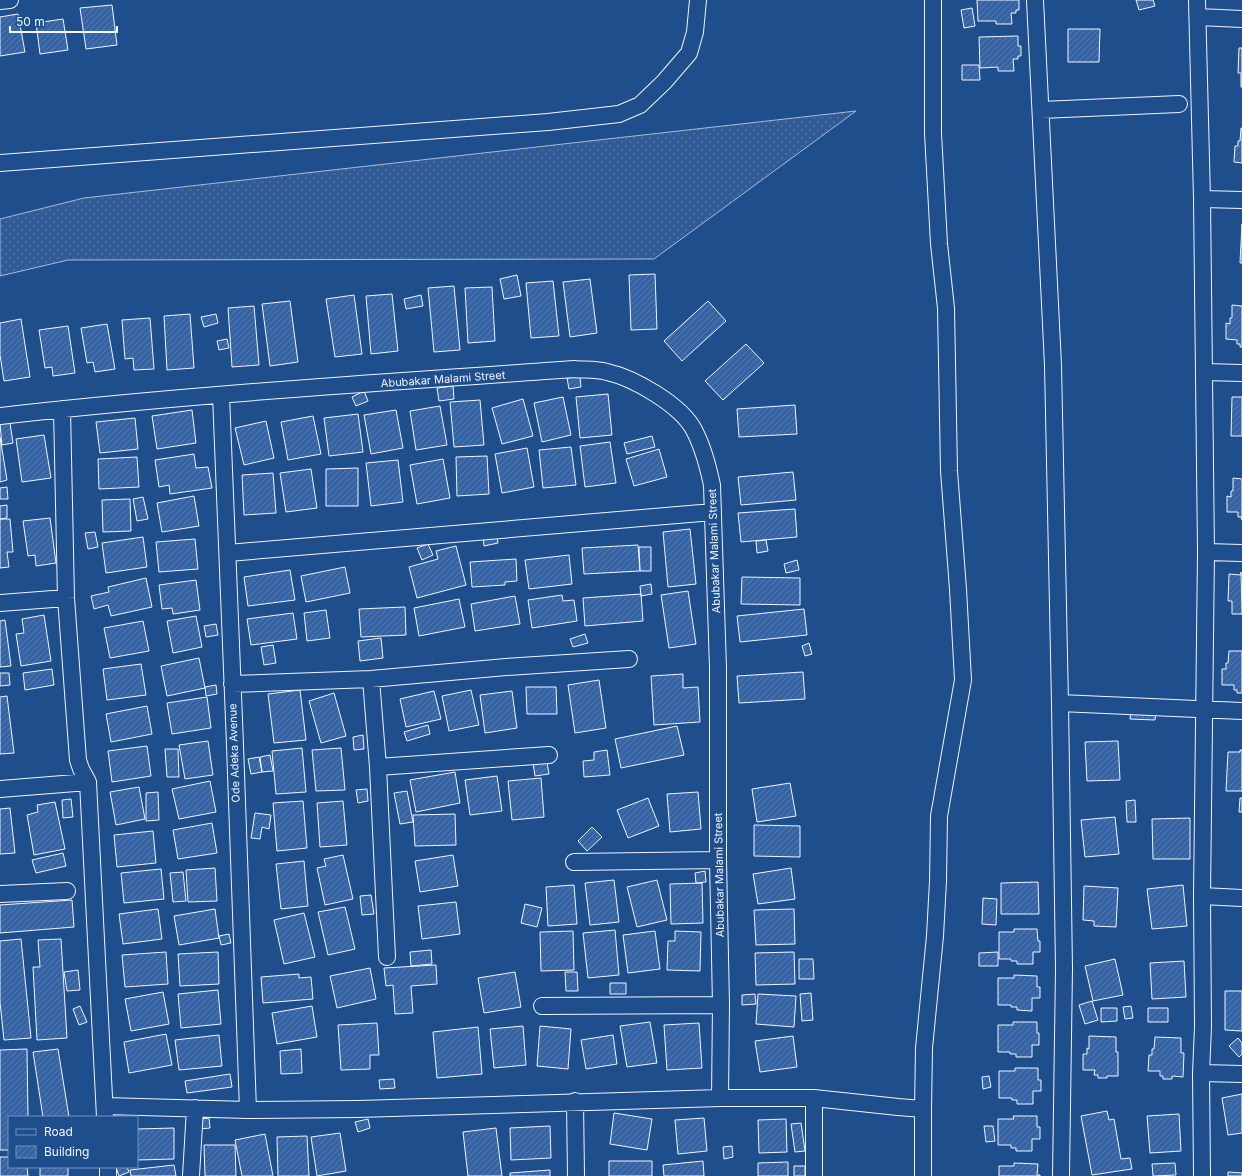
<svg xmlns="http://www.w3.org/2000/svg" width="1242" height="1176" font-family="Inter,sans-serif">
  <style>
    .grass { fill: url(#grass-dots); stroke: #a8bbd7 }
    .building { fill: url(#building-hatch); stroke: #f2f6ff }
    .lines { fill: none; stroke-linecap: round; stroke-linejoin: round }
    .minor-casing { stroke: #f2f6ff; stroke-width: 18 }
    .minor { stroke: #1f4e8c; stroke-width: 16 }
    .labels { text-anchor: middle; stroke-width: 3; stroke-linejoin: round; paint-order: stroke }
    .street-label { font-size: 11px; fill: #f2f6ff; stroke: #1f4e8c }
  </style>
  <defs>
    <pattern id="grass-dots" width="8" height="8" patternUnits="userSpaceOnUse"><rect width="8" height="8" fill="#305b95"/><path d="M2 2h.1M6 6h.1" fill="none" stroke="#4e73a5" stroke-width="1.8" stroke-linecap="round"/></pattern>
    <pattern id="building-hatch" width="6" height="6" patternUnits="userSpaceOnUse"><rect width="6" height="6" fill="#3563a3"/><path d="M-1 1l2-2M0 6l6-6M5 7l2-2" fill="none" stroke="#537ab1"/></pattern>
  </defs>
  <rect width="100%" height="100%" fill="#1f4e8c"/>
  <!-- grass -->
  <path class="grass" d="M856,111l-202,148 -586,1 -68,16v-57l84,-21z"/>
  <!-- building -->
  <path class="building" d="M977,0h42v10h-3v3h-5l1,11h-16v-3h-18z
    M1136,0h17l2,6 -16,4z
    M112,5l5,40 -31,4 -6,-41z
    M972,8l3,18 -11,2 -3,-18z
    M18,14l7,38 -25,4v-39z
    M63,19l5,31 -28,4 -4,-31z
    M1068,29h32l-1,33h-31z
    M1018,36v10h3v10h-3v3h-5l1,12h-16v-4l-18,1 -1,-31z
    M1239,48h3v39h-1v-14h-3z
    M962,65h17l1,15h-18z
    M1241,128h1v35l-8,-1 1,-16h3v-5h2z
    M1242,224v39h-2z
    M655,274l2,55 -26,1 -2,-55z
    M517,275l4,21 -17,3 -4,-20z
    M590,279l7,54 -27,4 -7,-55z
    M553,281l6,55 -28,2 -5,-55z
    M454,286l6,64 -26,2 -6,-64z
    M492,287l3,54 -27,2 -3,-55z
    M392,294l6,57 -27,3 -5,-58z
    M354,295l8,59 -27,3 -9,-58z
    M421,295l2,11 -17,3 -2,-10z
    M290,301l8,61 -28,4 -8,-62z
    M708,301l18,20 -44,40 -18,-20z
    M1232,305l10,1v41h-2v-3h-3v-4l-11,-1v-16l4,1v-6h2z
    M254,306l5,59 -27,2 -4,-59z
    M190,314l4,54 -27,2 -3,-54z
    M216,314l2,9 -14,4 -3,-10z
    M150,318l4,51 -20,1 -1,-12 -8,1 -3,-39z
    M21,319l9,58 -26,4 -4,-26v-32z
    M107,324l8,45 -20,3 -2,-10 -6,1 -6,-35z
    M68,326l7,47 -22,3 -1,-9 -7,1 -6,-38z
    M227,339l2,9 -10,2 -2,-9z
    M746,344l18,19 -41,37 -18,-19z
    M580,377l1,10 -12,2 -2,-11z
    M453,386l1,13 -15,2 -2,-13z
    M364,391l4,10 -12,5 -4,-9z
    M608,394l4,41 -32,3 -4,-41z
    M563,397l8,38 -29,7 -8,-39z
    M1232,397h10v39h-11z
    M523,399l10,37 -31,8 -10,-36z
    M480,400l4,45 -30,2 -4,-45z
    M795,405l2,29 -58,3 -2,-28z
    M440,406l7,39 -31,5 -6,-39z
    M192,410l4,33 -39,6 -5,-33z
    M396,410l7,38 -32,6 -7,-39z
    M358,414l5,38 -34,4 -5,-38z
    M313,416l8,38 -33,6 -7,-38z
    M135,418l3,31 -38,4 -4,-31z
    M266,421l8,37 -30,7 -9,-37z
    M10,423l3,20 -11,2 -2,-21z
    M44,435l7,43 -29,4 -6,-43z
    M652,436l3,11 -28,7 -3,-11z
    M0,437l7,43 -7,2z
    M610,442l6,41 -31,4 -5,-41z
    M571,447l5,38 -33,3 -4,-38z
    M527,448l7,39 -32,6 -7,-39z
    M659,449l8,28 -33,9 -8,-27z
    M194,454l2,14 12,-1 4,21 -42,6 -1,-9 -10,2 -4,-27z
    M487,456l2,38 -32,2 -1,-39z
    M137,457l2,30 -40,2 -1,-30z
    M443,459l7,39 -33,6 -7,-39z
    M398,460l5,42 -32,4 -5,-43z
    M358,468v38h-32v-37z
    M311,469l6,39 -31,4 -6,-39z
    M793,472l3,28 -55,5 -3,-28z
    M273,473l3,40 -32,2 -2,-40z
    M1233,478l9,1v41l-1,-3h-3v-5h-11v-16l4,1v-6h2z
    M7,487l1,12h-8v-11z
    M194,496l5,30 -37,6 -5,-29z
    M143,497l5,22 -11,2 -4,-22z
    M130,499l1,32 -28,1 -1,-32z
    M7,505v13l-7,1v-13z
    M795,509l2,28 -56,5 -3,-29z
    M50,518l6,45 -20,3 -1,-11 -7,1 -5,-35z
    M0,519h10l3,33h-6l2,15 -9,1z
    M690,529l6,55 -28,3 -5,-55z
    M95,532l3,15 -10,2 -3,-16z
    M497,536l1,7 -14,3 -1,-8z
    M143,537l4,30 -41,6 -4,-30z
    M195,539l3,30 -39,3 -3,-30z
    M766,540l2,11 -11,2 -1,-12z
    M428,544l5,11 -11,5 -5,-12z
    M638,545l2,26 -56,3 -2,-26z
    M456,546l10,39 -49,13 -8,-31 29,-8 -2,-8z
    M639,547h12v24h-11z
    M569,555l3,29 -43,5 -4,-29z
    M516,559l1,22 -12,1v3l-33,2 -2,-25z
    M797,560l2,10 -13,3 -2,-9z
    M345,567l5,26 -44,9 -5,-26z
    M290,570l5,30 -47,6 -4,-29z
    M1241,572l1,42h-10v-13h-4l1,-27 12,1z
    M742,577l58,1v27l-59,-1z
    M146,578l6,29 -41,9 -3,-11 -14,4 -3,-13 18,-4 -1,-5z
    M196,580l4,30 -27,4 -1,-6 -10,1 -3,-24z
    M651,584l1,10 -11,2 -1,-10z
    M688,591l8,53 -27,4 -8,-53z
    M641,594l2,27 -58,5 -2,-28z
    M562,595l1,6 11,-1 3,21 -45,7 -4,-28z
    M515,596l5,28 -45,7 -4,-27z
    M459,599l6,28 -46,9 -5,-28z
    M405,607l1,28 -45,2 -2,-28z
    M804,609l3,26 -67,7 -3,-26z
    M326,610l4,28 -23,3 -3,-28z
    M293,613l4,26 -46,6 -4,-26z
    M44,615l7,46 -30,5 -5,-32 8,-1 -2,-14z
    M196,616l6,31 -29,6 -6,-32z
    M5,620l6,46 -11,1v-46z
    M143,621l6,30 -39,7 -6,-30z
    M216,624l2,11 -12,2 -2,-11z
    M585,634l3,9 -15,4 -3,-8z
    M381,638l2,20 -23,3 -2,-20z
    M809,643l3,11 -7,2 -3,-10z
    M273,645l3,18 -12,2 -3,-18z
    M1229,651h13v42h-5v-3h-3v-5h-12v-16h4v-6h2z
    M199,658l6,30 -38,8 -6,-30z
    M141,664l5,31 -39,5 -4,-31z
    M52,669l2,16 -29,5 -2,-17z
    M803,672l2,27 -66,4 -2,-27z
    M0,673h9l1,12 -10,1z
    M683,674v14l15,-1 2,35 -46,3 -3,-49z
    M599,680l7,48 -31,5 -7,-48z
    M216,685l1,9 -11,2 -1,-9z
    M526,687h30l1,27h-30z
    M300,690l6,50 -32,3 -6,-49z
    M471,690l8,35 -30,6 -7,-35z
    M434,691l7,28 -35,8 -6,-28z
    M512,691l5,37 -32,5 -5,-38z
    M334,693l12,43 -25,7 -12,-42z
    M7,696l7,57 -14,1v-57z
    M207,697l4,31 -39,6 -5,-31z
    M147,706l5,28 -41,8 -5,-28z
    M1131,710l25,2 -1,8 -25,-1z
    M428,725l2,9 -23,7 -3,-9z
    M677,726l7,29 -63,13 -6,-29z
    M363,735l1,14 -10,1 -1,-13z
    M208,741l5,34 -28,4 -6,-34z
    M1118,741l2,39 -33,1 -2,-39z
    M147,746l4,30 -39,6 -4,-31z
    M302,748l4,44 -30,2 -4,-43z
    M341,748l4,42 -29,1 -4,-41z
    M165,749h13l1,28h-12z
    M607,750l3,25 -26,2 -1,-16 11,-1v-8z
    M1240,750h2v41h-16l2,-39h12z
    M270,755l3,16 -11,1 -2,-15z
    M259,757l3,15 -11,2 -3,-15z
    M547,762l2,12 -14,2 -2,-13z
    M455,772l5,31 -44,9 -6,-32z
    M497,776l5,35 -32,4 -5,-35z
    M541,778l3,39 -32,3 -4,-39z
    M210,781l6,31 -37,7 -7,-30z
    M790,783l6,33 -39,6 -5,-33z
    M139,787l6,32 -29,6 -6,-33z
    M367,789l1,12 -10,2 -2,-13z
    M407,791l6,31 -13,2 -6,-31z
    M158,792l1,28 -13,1v-28z
    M698,792l3,37 -31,3 -3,-38z
    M648,798l11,28 -31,12 -11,-28z
    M1240,798h2v14h-3z
    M71,799l2,18 -10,1 -1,-18z
    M1135,800l1,22h-9l-1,-21z
    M303,801l4,47 -30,3 -4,-48z
    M343,801l4,44 -27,2 -3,-44z
    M55,802l10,47 -31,6 -7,-40 11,-3 -1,-7z
    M10,808l5,45 -15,1v-45z
    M255,813l16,2 -2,14 -7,-2 -2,12 -9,-1z
    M455,814l1,31 -41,1 -2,-31z
    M1115,817l4,37 -34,3 -4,-37z
    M1190,818v41h-37l-1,-40z
    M212,823l5,30 -39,6 -5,-29z
    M754,825l46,1v31l-46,-1z
    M592,827l10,10 -15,14 -9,-10z
    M153,831l3,32 -39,4 -3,-32z
    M63,853l3,13 -30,7 -4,-13z
    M343,855l10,44 -28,6 -8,-37 9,-2 -2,-7z
    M453,855l5,31 -38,6 -5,-31z
    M304,861l4,45 -27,3 -5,-45z
    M215,868l2,33 -29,1 -2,-32z
    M791,868l4,31 -37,5 -5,-30z
    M161,869l3,30 -40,4 -3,-30z
    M705,871l1,11 -10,1 -1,-10z
    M183,872l3,29 -13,1 -3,-29z
    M614,880l5,42 -29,3 -5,-42z
    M657,880l10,40 -30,7 -10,-40z
    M1038,882l1,32h-38v-31z
    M702,883l1,40 -32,1 -1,-40z
    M574,885l3,39 -29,2 -2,-39z
    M1183,885l4,41 -35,3 -5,-40z
    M1084,886l34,2 -2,39 -22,-1v-5l-11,-1z
    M371,895l3,19 -12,1 -2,-19z
    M983,898l14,1 -1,26 -14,-1z
    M72,900l2,27 -74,6v-28z
    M456,902l4,32 -38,5 -4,-33z
    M525,904l17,4 -5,19 -16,-4z
    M345,907l10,42 -27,6 -10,-43z
    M158,909l4,30 -39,5 -4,-30z
    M215,909l4,29 -40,7 -5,-29z
    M794,909l1,35 -39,1 -2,-35z
    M304,913l11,44 -31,7 -10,-44z
    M1014,929h23l1,12h2v11h-7v12h-16v-3h-6v-2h-12v-27h15z
    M615,930l4,45 -31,3 -5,-45z
    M573,931l1,39 -33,1 -1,-39z
    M655,931l5,38 -32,4 -5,-38z
    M675,931l26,1 -1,39 -33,-1 1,-29h7z
    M229,934l2,9 -10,2 -2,-9z
    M21,939l10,99 -27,2 -4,-38v-61z
    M61,939l6,99 -30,2 -4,-73h7l-2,-27z
    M431,950l1,14 -21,2 -1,-14z
    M166,952l2,32 -43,3 -3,-32z
    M218,952l1,32 -39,2 -2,-32z
    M794,952l1,32 -39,1 -1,-32z
    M998,952v14h-19v-13z
    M799,959h14l1,20h-15z
    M1115,959l8,36 -30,6 -8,-35z
    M1184,961l2,36 -34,2 -2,-36z
    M436,965l1,19 -26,2 2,27 -18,1 -2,-29 -7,1 -2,-18z
    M370,968l6,31 -39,9 -7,-32z
    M78,970l2,20 -13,1 -3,-19z
    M515,972l6,35 -37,6 -6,-35z
    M565,972h12l1,19h-12z
    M299,974v4l12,-1 2,22 -50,4 -2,-26z
    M1014,975l23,1v11h3v11h-8v13l-15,-1v-3h-6v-2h-13v-27h16z
    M610,983h16v11h-16z
    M218,990l3,34 -40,4 -3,-34z
    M1225,991h17v40l-17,-1z
    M163,992l6,32 -38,7 -6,-32z
    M811,993l2,27 -11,1 -2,-27z
    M755,994l1,10 -14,1v-10z
    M758,994l38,2 -2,31 -38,-3z
    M1092,1001l6,19 -13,4 -6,-19z
    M80,1006l7,16 -8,3 -6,-16z
    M312,1006l5,31 -40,7 -5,-31z
    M1131,1006l2,12 -8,1 -2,-12z
    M1101,1008h16v13l-16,1z
    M1148,1008h20v14h-20z
    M650,1022l7,41 -30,4 -7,-41z
    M1013,1022h24v11h2v12h-7v12h-16v-3h-6v-2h-12v-27h15z
    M377,1023l2,32h-9v14l-29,1 -3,-45z
    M699,1023l3,45 -35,2 -3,-45z
    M523,1026l3,39 -32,3 -4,-39z
    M540,1026l31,3 -3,40 -31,-3z
    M478,1027l4,47 -45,4 -4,-46z
    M166,1034l6,31 -43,8 -5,-31z
    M219,1035l3,31 -43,4 -4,-30z
    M613,1035l4,29 -31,5 -5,-29z
    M793,1036l4,31 -37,5 -5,-31z
    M1089,1036l27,1v15h2v24h-11v2h-9v-3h-4l1,-5h-12v-16h4v-6l2,1z
    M1155,1037l26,1v15h3l-1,24 -11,-1v3h-9v-3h-3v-5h-12l1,-16h3v-6h2z
    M1238,1038l4,5v11l-3,3 -10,-11z
    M27,1049l1,68h-19v33h-9v-100z
    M58,1049l11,68h-26l-10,-65z
    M301,1049l1,24 -21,1 -1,-23z
    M1015,1068h23v12h3v11h-8v13h-16v-4h-5v-2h-13v-27h16z
    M230,1074l2,13 -45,6 -2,-12z
    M989,1076l2,11 -8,2 -1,-12z
    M394,1079l1,9 -15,1 -1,-9z
    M1242,1094v39l-14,2 -6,-37z
    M1107,1111l2,9 5,-1 7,40 9,-1 2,11 -40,6 -11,-59z
    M614,1113l38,6 -5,31 -37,-6z
    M1179,1114l2,37 -31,2 -3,-37z
    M1013,1116h24v11h3v12h-8v12h-16v-3h-5v-3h-13v-26h16z
    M209,1118l1,10 -10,1 -1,-10z
    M704,1118l3,33 -29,3 -3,-34z
    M368,1119l2,9 -12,4 -3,-10z
    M786,1119l1,33 -28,1 -1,-33z
    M801,1123l4,28 -10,1 -4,-28z
    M550,1126l1,32 -40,2 -1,-32z
    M984,1126h9l2,15 -9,1z
    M174,1128v31l-37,1v-31z
    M496,1128l6,48h-34l-5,-44z
    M340,1133l6,38 -29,5 -6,-39z
    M265,1134l8,42h-31l-7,-36z
    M307,1136l2,40h-31l-1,-39z
    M204,1145h31l1,31h-31z
    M732,1146l1,11 -9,2 -1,-12z
    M0,1157h9v10h18l1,9h-28z
    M609,1161h43v15h-43z
    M703,1161l1,15h-40l-1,-11z
    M788,1162v14h-30v-13z
    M1014,1163l24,1 -1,11h3v1h-41v-10h15z
    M1175,1163l1,12 -23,1 -1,-12z
    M174,1165l2,11h-45l-1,-6z
    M794,1166h11v10h-11z
    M40,1167h28v9h-28z
    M116,1167h11l2,5 -10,4z
    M550,1170v6h-40v-3z
    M1228,1172l14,1v3h-14z"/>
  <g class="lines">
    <!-- minor casing -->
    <g class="minor-casing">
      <path id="minor" d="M1035,0l18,365 7,338 4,265 -3,208
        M1197,0l5,199 4,353 -4,344 1,131 -2,46 1,103
        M0,1l10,-1
        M1198,17l44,2
        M1041,110l138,-6
        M0,163l548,-41 71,-8 21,-9 24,-23 25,-29 6,-21 3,-32
        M1202,199l40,1
        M1204,372l38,1
        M221,395c11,238 18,477 27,715
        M62,409l4,189 12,162 3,9 7,13 17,335
        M0,416c191,-22 382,-33 574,-47 10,1 23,0 33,3 27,6 74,33 87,58 9,17 14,36 18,55l6,183v192l3,145 -1,93
        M1206,552l36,1
        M228,553l485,-41
        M0,603l66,-5
        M371,679l7,88 9,190
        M232,684l139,-5 135,-12 123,-8
        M1060,703l182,8
        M378,767l171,-12
        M0,789l88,-7
        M574,862l144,-2
        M0,894l67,-3
        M1202,896l40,2
        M542,1006l179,-1
        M1201,1073l41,1
        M575,1101l1,75
        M105,1106l143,4 110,-1 362,-11h94l84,9 25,2v67
        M923,1109l1,-61 11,-112 3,-55 1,-65 24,-136 -5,-91 -9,-118 -3,-163 -7,-64 -6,-111v-133
        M108,1167v9
        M191,1176l4,-68
        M814,1176v-78"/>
    </g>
    <!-- minor -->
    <use href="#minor" class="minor"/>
  </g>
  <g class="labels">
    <!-- street labels -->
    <g class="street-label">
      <text transform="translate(443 379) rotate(-4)" y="4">Abubakar Malami Street</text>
      <text transform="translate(714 551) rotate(-92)" y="4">Abubakar Malami Street</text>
      <text transform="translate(234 753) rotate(-92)" y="4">Ode Adeka Avenue</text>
      <text transform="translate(719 875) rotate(-91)" y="4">Abubakar Malami Street</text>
    </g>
  </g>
  <!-- legend -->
  <rect x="8" y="1116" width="130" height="52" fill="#1f4e8c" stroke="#7391ba"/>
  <rect x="16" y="1129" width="20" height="6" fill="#1f4e8c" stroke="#7391ba"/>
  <text x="44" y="1136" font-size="12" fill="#f2f6ff">Road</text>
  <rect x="16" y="1146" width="20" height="12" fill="url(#building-hatch)" stroke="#7391ba"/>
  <text x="44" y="1156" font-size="12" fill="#f2f6ff">Building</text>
  <!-- scale -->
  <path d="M10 26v6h107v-6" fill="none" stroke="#f2f6ff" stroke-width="2"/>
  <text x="16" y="26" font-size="12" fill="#f2f6ff" stroke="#1f4e8c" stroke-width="3" paint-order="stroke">50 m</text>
</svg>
